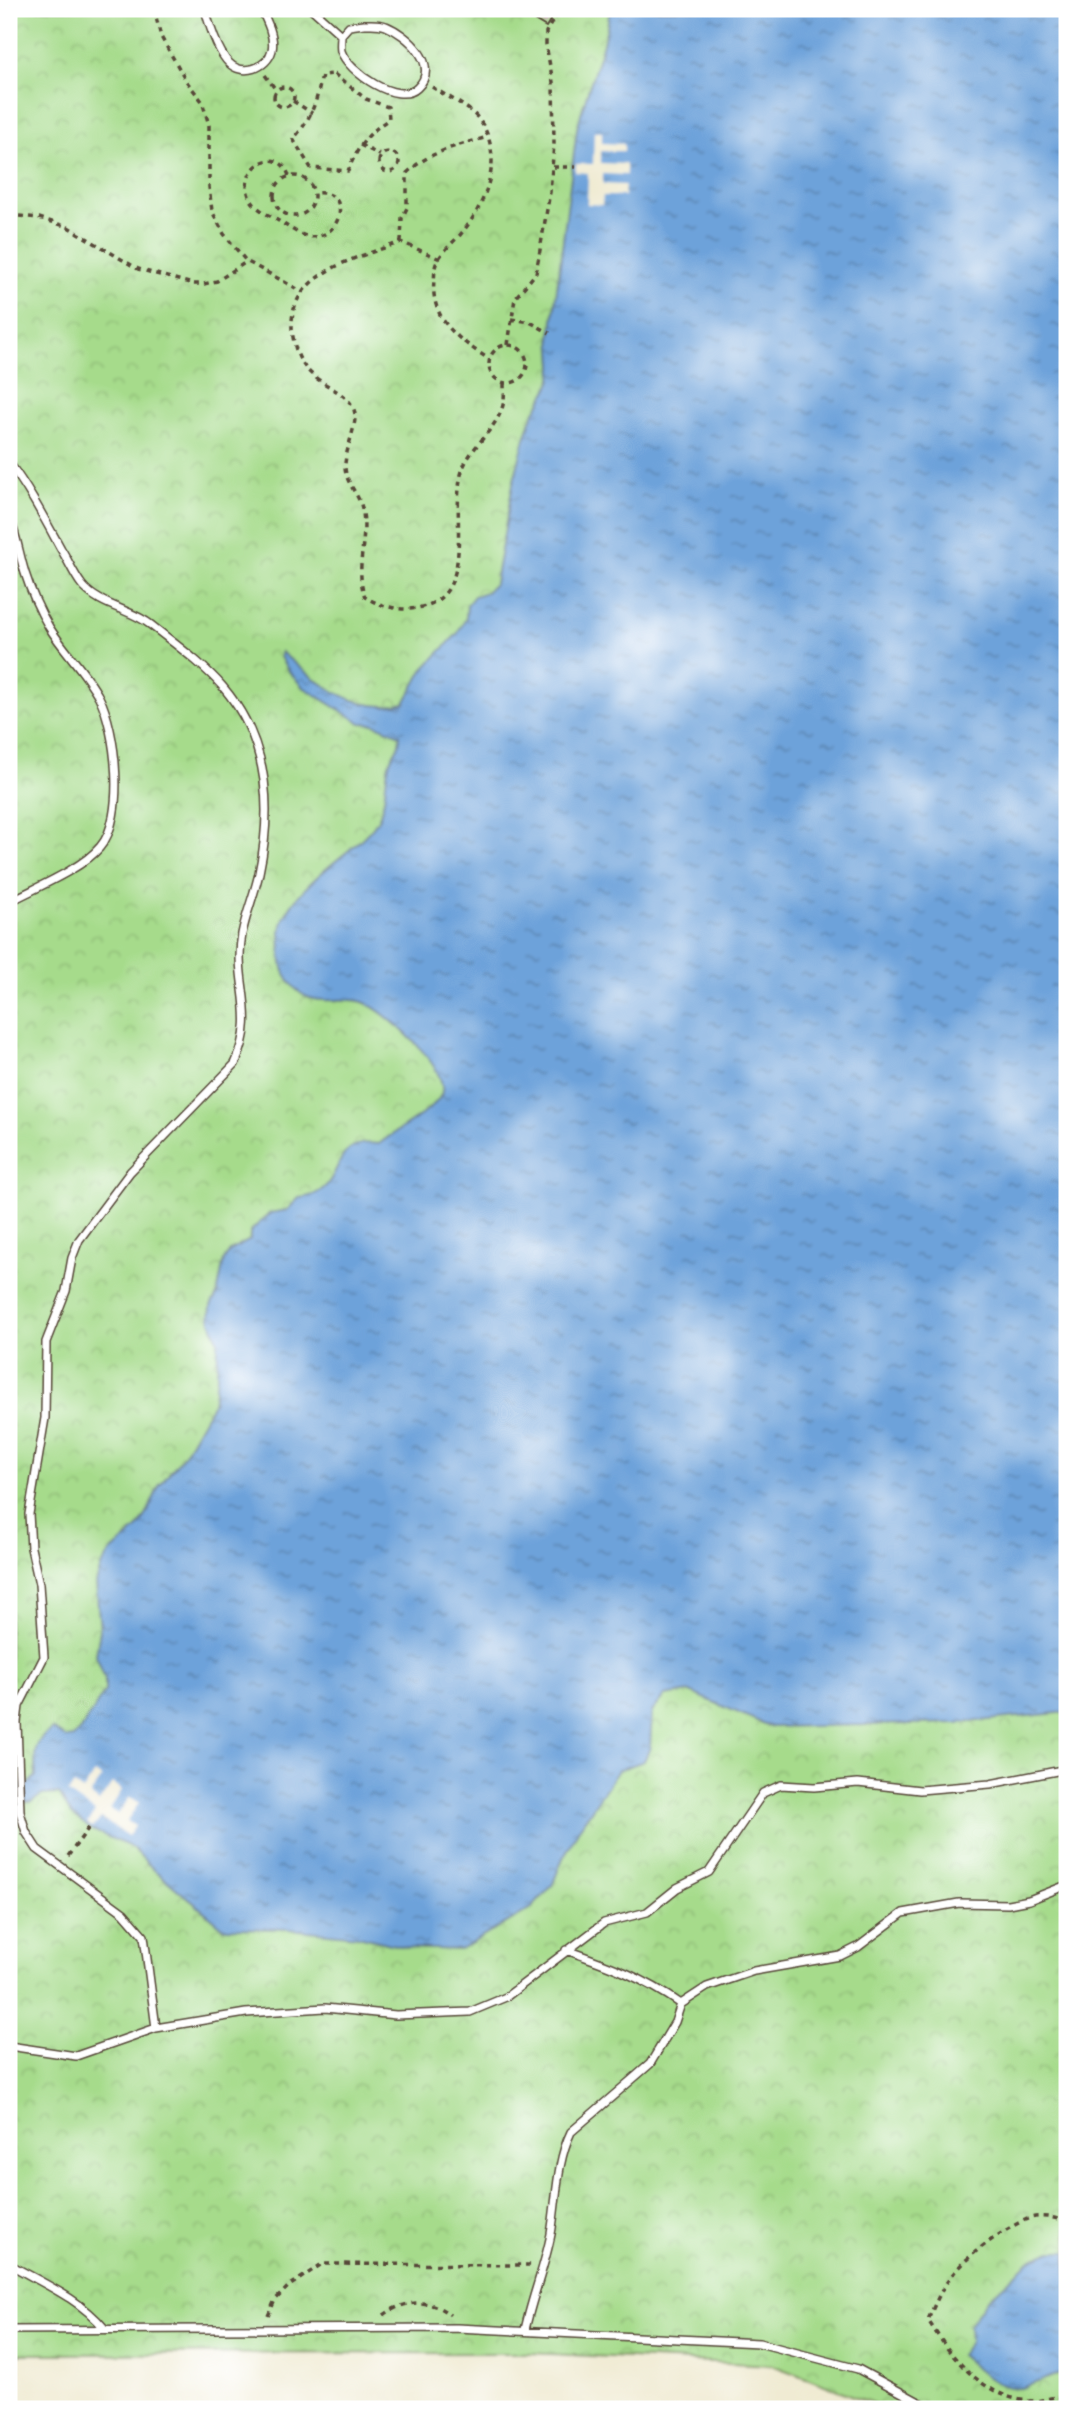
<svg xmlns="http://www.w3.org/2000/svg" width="1076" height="2418" font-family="Sriracha,sans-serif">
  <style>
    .park { fill: url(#park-crowns); stroke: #708254; stroke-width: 2 }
    .water { fill: url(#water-ripples); stroke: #54667c; stroke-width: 2 }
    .pier { fill: #f0ebd3 }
    .building { fill: url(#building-cross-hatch) }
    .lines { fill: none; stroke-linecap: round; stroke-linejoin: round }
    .lane-casing { stroke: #564739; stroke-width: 10 }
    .path { stroke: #564739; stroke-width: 3.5; stroke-dasharray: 5 5; stroke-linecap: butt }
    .lane { stroke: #fff; stroke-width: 7 }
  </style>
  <defs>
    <pattern id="park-crowns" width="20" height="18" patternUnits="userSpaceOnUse" patternTransform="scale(1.75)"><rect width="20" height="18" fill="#a6db8b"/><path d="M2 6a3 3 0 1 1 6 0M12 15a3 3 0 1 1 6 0" fill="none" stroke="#90bc78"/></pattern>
    <pattern id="water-ripples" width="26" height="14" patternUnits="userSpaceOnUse" patternTransform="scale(1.75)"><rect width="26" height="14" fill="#6da2da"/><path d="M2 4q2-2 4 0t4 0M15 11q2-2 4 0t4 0" fill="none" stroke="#5b84b0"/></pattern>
    <pattern id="building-cross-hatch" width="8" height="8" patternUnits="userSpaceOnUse" patternTransform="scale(1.75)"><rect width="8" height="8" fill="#ce9ebb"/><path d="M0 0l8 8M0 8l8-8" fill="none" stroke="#a88197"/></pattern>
  </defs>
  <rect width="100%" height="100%" fill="#fff"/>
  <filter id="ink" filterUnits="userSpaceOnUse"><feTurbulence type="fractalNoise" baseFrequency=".0143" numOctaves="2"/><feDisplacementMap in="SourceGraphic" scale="14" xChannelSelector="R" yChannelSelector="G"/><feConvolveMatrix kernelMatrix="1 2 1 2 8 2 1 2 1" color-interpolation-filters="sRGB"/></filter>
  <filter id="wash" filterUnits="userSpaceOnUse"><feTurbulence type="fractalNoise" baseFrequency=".00686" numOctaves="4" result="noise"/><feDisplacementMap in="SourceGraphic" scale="28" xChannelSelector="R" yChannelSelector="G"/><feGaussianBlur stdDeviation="1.57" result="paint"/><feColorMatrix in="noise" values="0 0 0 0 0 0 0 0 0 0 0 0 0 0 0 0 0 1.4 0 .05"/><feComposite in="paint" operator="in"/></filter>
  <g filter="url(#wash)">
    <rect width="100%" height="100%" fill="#f0ebd3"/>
    <!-- park -->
    <path class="park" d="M9,9h1058v2400h-179l-116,-44 -243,-12 -520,1z"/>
    <!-- water -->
    <path class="water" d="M610,9h457v1703l-107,11 -189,4 -81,-35 -25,4 -13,16 -2,36 -6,13 -26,9 -38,57 -17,31 -11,28 -20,22 -72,42 -53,-2 -49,-12 -70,-7 -64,-1 -71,-59 -20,-21 -41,-18 -21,-16 -12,-20 -16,1 -12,7 -22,1v-17l18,-1 9,-9c-2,-21 -3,-35 16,-47l14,9 7,-1 9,-9 23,-37v-12l-9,-24 4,-25 -4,-47 5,-16 10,-15 26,-23 10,-15 12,-28 23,-29 31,-54 4,-26 1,-36 -8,-23 1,-12 6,-11 7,-35 6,-9 20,-11v-8l20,-19 17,-3 12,-12c52,-5 24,-62 80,-54 15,-13 55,-33 62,-49 11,-25 -56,-85 -78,-93 -28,-8 -52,10 -73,-20 -3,-5 -6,-9 -7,-14 -3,-12 -4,-42 2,-52 13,-26 41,-47 63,-65 10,-9 22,-18 29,-30 10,-18 7,-38 12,-57 4,-13 11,-14 11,-29l-26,-11 -13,-1 -58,-36 -13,-14 -10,-16 1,-5c34,29 78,65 124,51l18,-33 35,-37 8,-15 1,-13 7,-9 12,-4 9,-9 18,-99 12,-46 8,-23 14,-24 5,-12 1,-13 -2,-30 26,-207c9,-39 28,-80 33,-120z
      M1052,2251h15v122c-17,3 -27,8 -43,14 -22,7 -48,-19 -64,-32l10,-13 -1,-17 17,-24 46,-42z"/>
    <!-- pier -->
    <path class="pier" d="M594,132h8v11l22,1v7h-23v12l25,1v11l-23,-1v10l22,1 -1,11h-21l-1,9 -15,-1 1,-31 -13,-1 1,-8h17z
      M95,1773l7,5 -12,17 9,7 13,-19 10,7 -12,19 8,5 12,-17 9,6 -12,18 8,5 -7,10 -27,-18 -8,10 -6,-4 8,-12 -27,-19 6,-8 9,6z"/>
    <g id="blocks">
      <!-- building -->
      <path class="building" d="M516,9h41l-11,18z"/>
    </g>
  </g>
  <g filter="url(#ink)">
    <use href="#blocks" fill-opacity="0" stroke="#564739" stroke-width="2"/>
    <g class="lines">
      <!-- lane casing -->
      <g class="lane-casing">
        <path id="lane" d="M205,9c4,15 13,43 24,54 13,13 38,6 43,-13 3,-13 -5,-29 -11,-41
          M312,9l29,26
          M364,24c8,0 15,-1 22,2 20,8 56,39 31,62 -19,18 -69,-16 -76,-37 -1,-4 0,-11 0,-16l8,-9z
          M9,212v12
          M9,463c20,26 36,57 52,86 7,11 13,26 21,36 17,21 49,24 69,40 24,19 52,39 72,62 45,53 50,120 36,186 -4,20 -13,40 -17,61 -9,48 17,80 -7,130l-105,108 -51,68 -7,18 -6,33 -20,51 -1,76 -16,96 2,34 8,36 5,73 -25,49 -2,16 3,90 6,20 11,17 87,64 20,23 12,92 90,-15 79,-5 71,7 74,-3 36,-15 98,-74 43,-11 30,-24 32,-16 54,-79 18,-8 33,2 44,-4 62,7 70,-6 77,-15
          M9,517c8,19 10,37 16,56 6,19 14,37 24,54 15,24 36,44 50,70 17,32 27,121 1,150 -18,22 -65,41 -91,55
          M566,1950c43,15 78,28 115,54
          M9,2046l67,10 80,-28
          M9,2264c33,19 70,34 95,64
          M9,2330l448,-2 302,15 99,26 74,40
          M525,2330c7,-33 20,-64 26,-96 6,-34 5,-71 20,-102l79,-68 25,-42 6,-18 26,-17 47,-16 86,-15 18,-9 45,-34 56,-10 49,1 21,-4 38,-15"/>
      </g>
      <!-- path -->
      <path class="path" d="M154,9l7,28 26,45 15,19 7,24v62l3,24 12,23 22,27 57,31
        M334,74l32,25 22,8 1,12c-22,15 -31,27 -41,52l-37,-3 -18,-29c18,-19 24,-38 29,-64z
        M265,75l11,15
        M432,87c14,9 34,18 45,30 11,13 15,29 15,45 -2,27 -14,52 -32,73 -8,8 -20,19 -24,29 -2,5 -1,12 -2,16 -4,40 25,60 55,79
        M274 97a10 10 0 1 1 20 0a10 10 0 1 1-20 0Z
        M293,101l19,12
        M360,145l20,10
        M379 162a10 10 0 1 1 20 0a10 10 0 1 1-20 0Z
        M553,167h23
        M274 196a20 20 0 1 1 40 0a20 20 0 1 1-40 0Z
        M289,176c-10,-32 -51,-10 -40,20 4,11 19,19 28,24 9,5 19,13 29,16 35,8 50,-48 8,-43
        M19,216l20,2 29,9 70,42 55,15h11l13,-3 29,-19
        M401,242l1,-24 5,-10v-35c21,-21 52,-28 81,-36
        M440,259l-39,-17c-45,17 -119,31 -108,95 3,17 8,29 22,40 13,11 41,20 40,40 0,12 -9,33 -10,47 -1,18 13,28 17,44 7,30 -8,59 3,89 16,10 38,15 57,10 57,-14 26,-98 41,-139 9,-23 34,-39 40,-63 2,-7 1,-15 1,-21
        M511,319l19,3 20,11
        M489 364a19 19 0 1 1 38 0a19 19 0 1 1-38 0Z
        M508,345l7,-47 21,-25 14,-81 4,-48 -1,-62 -7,-37v-13l14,-23
        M68,1856l22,-30
        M1067,2222c-12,-5 -30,-8 -42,-2 -21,9 -52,32 -67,48 -14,15 -22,33 -30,52 22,36 55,78 102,81 12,1 25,-6 37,-5
        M384,2315c20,-15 46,-17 66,0
        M268,2316l7,-16 14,-14 33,-22 209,1"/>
      <!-- lane -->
      <use href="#lane" class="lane"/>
    </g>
  </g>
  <!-- margin -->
  <rect width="1076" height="2418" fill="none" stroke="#fff" stroke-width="35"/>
</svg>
